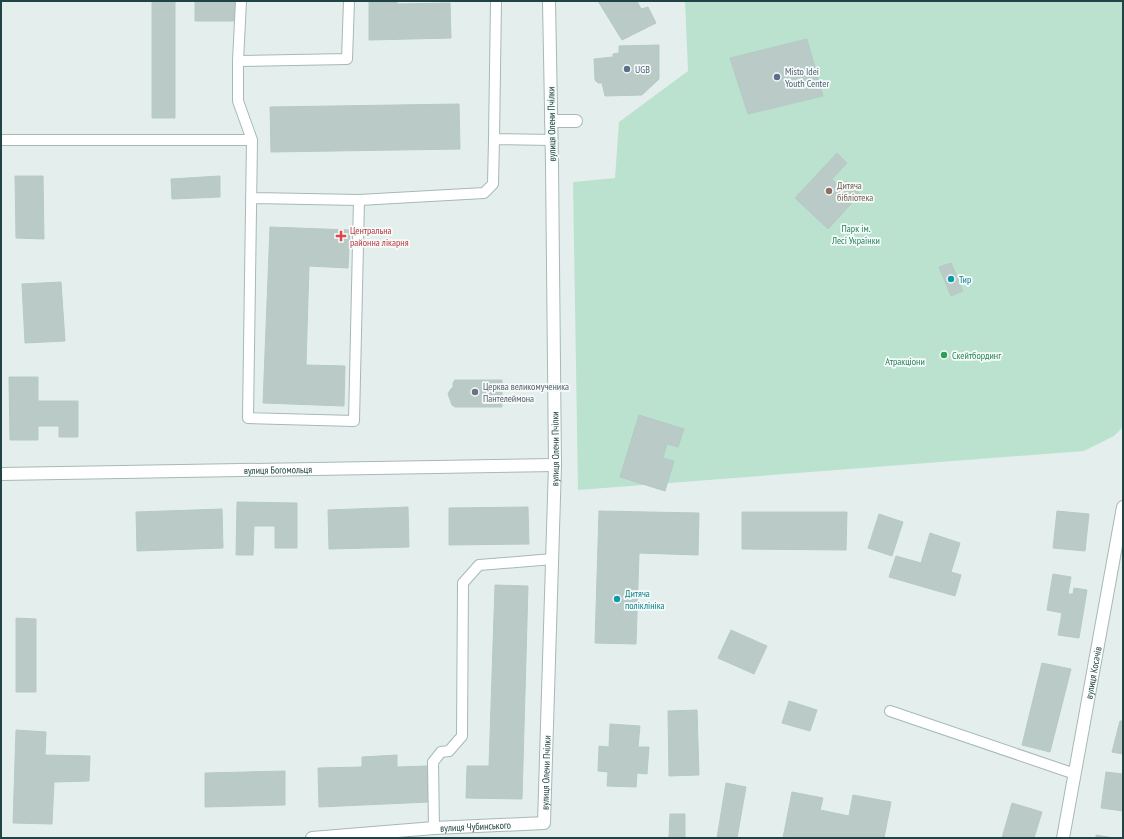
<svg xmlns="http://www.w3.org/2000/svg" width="1124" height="839" font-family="'PT Sans Narrow',sans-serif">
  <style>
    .green { fill: #bbe2cf }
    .building { fill: #b9cac7; stroke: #b5cac6 }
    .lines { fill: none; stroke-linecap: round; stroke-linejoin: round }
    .service-casing { stroke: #a6b8b7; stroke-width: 12 }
    .minor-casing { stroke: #a6b8b7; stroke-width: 14 }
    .tertiary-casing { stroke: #a6b8b7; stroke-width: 14 }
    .service { stroke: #fff; stroke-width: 10 }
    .minor { stroke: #fff; stroke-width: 12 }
    .tertiary { stroke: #fff; stroke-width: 12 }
    .service-dot { fill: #5c6f8a; stroke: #f5fbf9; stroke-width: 1.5 }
    .education-dot { fill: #8d6e63; stroke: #f5fbf9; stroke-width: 1.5 }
    .health-dot { fill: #e0444e; stroke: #f5fbf9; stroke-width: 1.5 }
    .culture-dot { fill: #0f9aa8; stroke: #f5fbf9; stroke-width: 1.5 }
    .leisure-dot { fill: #2e9e5b; stroke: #f5fbf9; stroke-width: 1.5 }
    .worship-dot { fill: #6b7280; stroke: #f5fbf9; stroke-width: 1.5 }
    .labels { text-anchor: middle; stroke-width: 3.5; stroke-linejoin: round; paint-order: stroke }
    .service-label { font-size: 10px; fill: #4e5e75; stroke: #f5fbf9; text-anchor: start }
    .street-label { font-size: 10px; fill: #214343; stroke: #f5fbf9 }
    .education-label { font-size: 10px; fill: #785e54; stroke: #f5fbf9; text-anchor: start }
    .park-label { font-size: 10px; fill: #267f5f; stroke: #f5fbf9 }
    .health-label { font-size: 10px; fill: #be3a42; stroke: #f5fbf9; text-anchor: start }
    .culture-label { font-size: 10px; fill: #0d838f; stroke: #f5fbf9; text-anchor: start }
    .leisure-label { font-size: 10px; fill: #27864d; stroke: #f5fbf9; text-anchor: start }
    .worship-label { font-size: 10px; fill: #5b616d; stroke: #f5fbf9; text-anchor: start }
  </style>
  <rect width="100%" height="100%" fill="#e4efed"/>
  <!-- green -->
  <path class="green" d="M685,1h438v426l-9,9 -30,15 -506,39 -5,-308 42,-4 4,-56 69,-51z"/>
  <!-- building -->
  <path class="building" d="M152,1h23v117h-23z
    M195,1h40l-1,20h-39z
    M369,1h28v3l53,-1 1,35 -82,2z
    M598,1h39l4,8 7,-2 8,16 -34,17z
    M807,39l16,57 -75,18 -18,-56z
    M659,45v34l-17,16 -37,1 -3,-13h-4l-3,-3 -1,-21 19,-2v-3l6,-1v-7z
    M459,104l1,45 -189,3 -1,-45z
    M837,153l10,10 -15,16 8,8 6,-6 14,13 -32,35 -33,-31z
    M15,176h28l1,63 -28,-1z
    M220,176v21l-48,2 -1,-20z
    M270,227l80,3 -2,38 -39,-2 -3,99 39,1 -1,40 -81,-3z
    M951,263l12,28 -12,5 -12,-29z
    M61,282l4,59 -40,2 -3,-59z
    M9,377h29v24h40v36h-19v-11h-21v14h-28z
    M455,380h47v27h-47l-3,-2 -4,-11 2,-4 3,-3v-4z
    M639,415l45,14 -6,18 -11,-3 -4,14 11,3 -9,30 -45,-14z
    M237,502l60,1v45h-22v-22h-21l-1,29h-17z
    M408,507l1,40 -80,2 -1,-39z
    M528,507l1,37 -80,1v-37z
    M222,509l1,39 -86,3 -1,-39z
    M599,511l100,2 -1,42 -59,-2 -3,91 -41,-1z
    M1057,511l32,3 -4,37 -32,-3z
    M742,512h105l-1,38 -104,-1z
    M879,514l24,8 -11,34 -24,-8z
    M930,533l30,10 -9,29 10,3 -6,21 -66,-19 7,-21 25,7z
    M1053,574l18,3 -3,17h5l1,-6 13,2 -8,48 -21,-3 4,-22 -15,-3z
    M495,585l33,1 -6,213 -56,-1 1,-32h22z
    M16,618l20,1v73h-20z
    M731,630l36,16 -13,28 -36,-16z
    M1042,663l29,6 -21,83 -28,-7z
    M789,701l28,9 -7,21 -28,-8z
    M697,710l2,65 -30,1 -1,-65z
    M1120,721h3v33l-11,-2z
    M610,724l30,2 -2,21h11l-2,27 -10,-1 -1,14 -29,-1 1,-14 -10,-1 1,-25 10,1z
    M16,730l30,2 -1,23 45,1 -1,25 -35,1 -2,42 -39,-1z
    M397,755v12l30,-1 2,36 -110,5 -1,-39 44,-1v-10z
    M285,771v34l-80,2v-34z
    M1106,772l17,2v37l-22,-3z
    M726,783l20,4 -9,51h-20z
    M792,792l31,6 -3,12 29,6 4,-21 38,7 -7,36h-101z
    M1012,803l30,9 -8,26h-32z
    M670,814h15v24h-16z
    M1096,835l18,3h-18z"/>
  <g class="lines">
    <!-- service casing -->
    <g class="service-casing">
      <path id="service" d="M241,1l-3,60v40l14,39
        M238,61l109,-2 2,-58
        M494,139l2,-138
        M1,140h251l-4,278 106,3 5,-221
        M251,198l108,2 125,-7 9,-9 1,-45 58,1
        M890,711l185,63
        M434,828l-1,-66 8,-10 8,-1 13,-15 1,-153 16,-18 74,-6"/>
    </g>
    <!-- minor casing -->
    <g class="minor-casing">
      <g id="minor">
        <path d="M551,121h25"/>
        <path id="s1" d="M1,474l554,-9"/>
        <path id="s2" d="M312,838l122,-10 110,-5 11,-358 -3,-301 -3,-163"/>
      </g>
    </g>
    <!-- tertiary casing -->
    <g class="tertiary-casing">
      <g id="tertiary">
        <path id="s3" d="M1063,838l60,-331"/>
      </g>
    </g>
    <!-- service -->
    <use href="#service" class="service"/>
    <!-- minor -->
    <use href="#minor" class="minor"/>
    <!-- tertiary -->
    <use href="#tertiary" class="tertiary"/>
  </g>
  <!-- markers -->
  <g class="service-dot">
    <circle cx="627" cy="69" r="4"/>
    <circle cx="777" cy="77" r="4"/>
  </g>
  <circle class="education-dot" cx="829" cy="191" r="4"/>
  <path class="health-dot" d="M339 230h4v4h4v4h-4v4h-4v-4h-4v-4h4z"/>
  <g class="culture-dot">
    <circle cx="951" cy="279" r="4"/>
    <circle cx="617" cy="599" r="4"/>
  </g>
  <circle class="leisure-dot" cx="944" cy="355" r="4"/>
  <circle class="worship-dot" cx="475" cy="392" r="4"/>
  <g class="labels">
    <!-- service labels -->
    <g class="service-label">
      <text x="635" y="73">UGB</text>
      <text x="785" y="75">Misto Idei<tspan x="785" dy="12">Youth Center</tspan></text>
    </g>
    <!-- street labels -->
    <g class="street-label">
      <text transform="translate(551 124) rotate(-91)" y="4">вулиця Олени Пчілки</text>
      <text dy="4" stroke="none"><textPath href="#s2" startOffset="607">вулиця Олени Пчілки</textPath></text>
      <text dy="4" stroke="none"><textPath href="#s1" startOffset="277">вулиця Богомольця</textPath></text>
      <text dy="4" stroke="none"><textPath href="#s3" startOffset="168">вулиця Косачів</textPath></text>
      <text dy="4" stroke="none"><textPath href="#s2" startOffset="283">вулиця Олени Пчілки</textPath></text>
      <text dy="4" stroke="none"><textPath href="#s2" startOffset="164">вулиця Чубинського</textPath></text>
    </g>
    <!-- education labels -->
    <g class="education-label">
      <text x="837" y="189">Дитяча<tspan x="837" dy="12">бібліотека</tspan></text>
    </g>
    <!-- park labels -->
    <g class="park-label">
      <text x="856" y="232">Парк ім.<tspan x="856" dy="12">Лесі Українки</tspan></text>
      <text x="905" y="365">Атракціони</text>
    </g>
    <!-- health labels -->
    <g class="health-label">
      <text x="350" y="234">Центральна<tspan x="350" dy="12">районна лікарня</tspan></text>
    </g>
    <!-- culture labels -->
    <g class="culture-label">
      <text x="959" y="283">Тир</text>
      <text x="625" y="597">Дитяча<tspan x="625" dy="12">поліклініка</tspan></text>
    </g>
    <!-- leisure labels -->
    <g class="leisure-label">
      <text x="952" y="359">Скейтбординг</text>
    </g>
    <!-- worship labels -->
    <g class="worship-label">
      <text x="483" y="390">Церква великомученика<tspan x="483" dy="12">Пантелеймона</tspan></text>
    </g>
  </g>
  <!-- border -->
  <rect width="1124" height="839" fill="none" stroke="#214343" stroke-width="4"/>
</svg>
